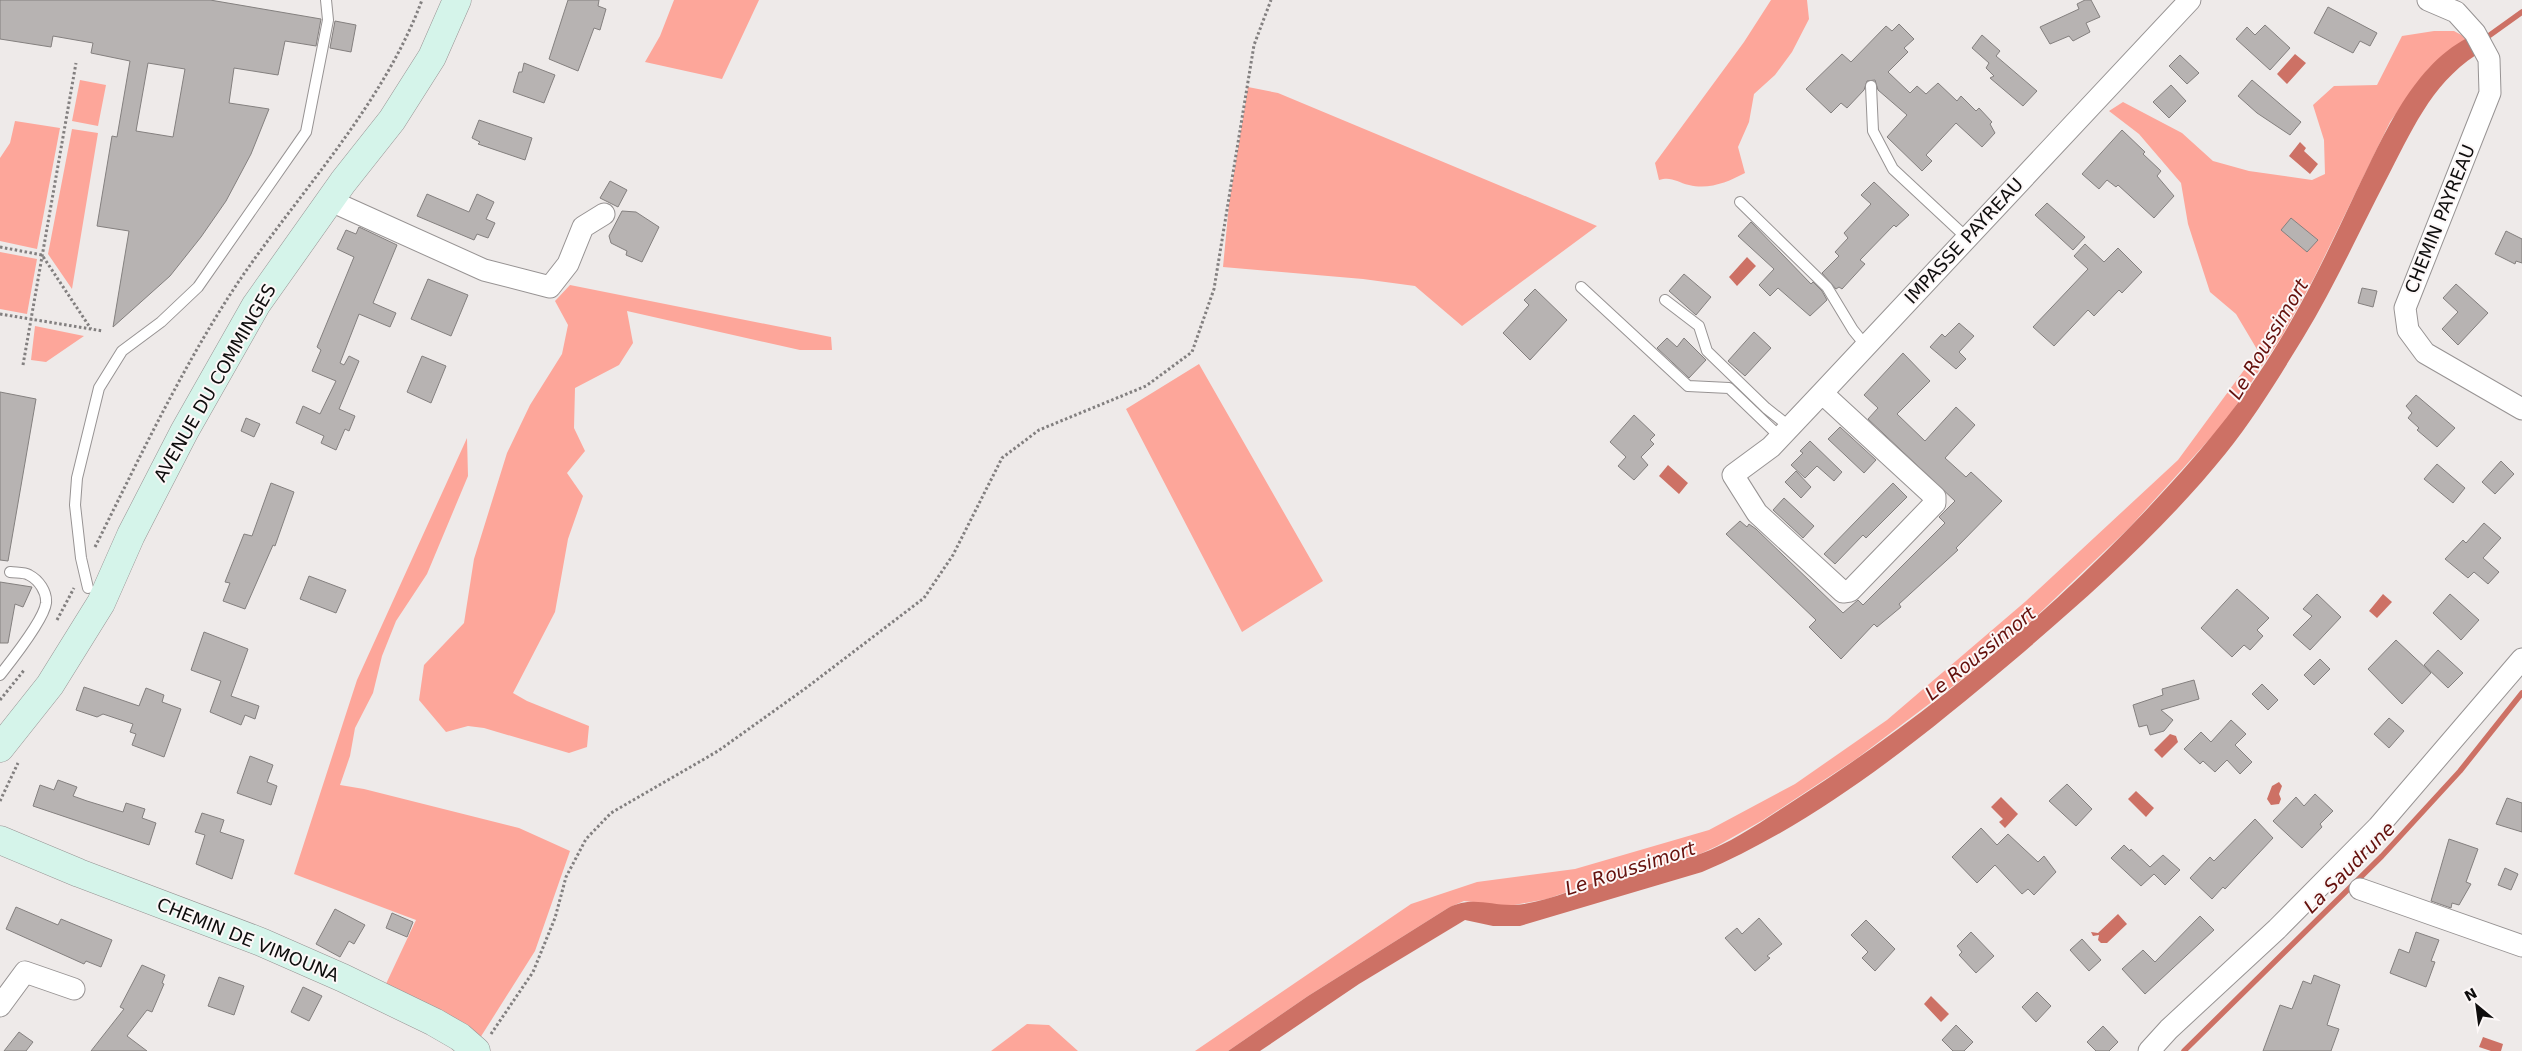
<svg xmlns="http://www.w3.org/2000/svg" width="2522" height="1051" font-family="'DejaVu Sans',sans-serif">
  <style>
    .green { fill: #fda69a }
    .water { fill: #cd7165 }
    .lines { fill: none; stroke-linecap: round; stroke-linejoin: round }
    .stream { stroke: #cd7165; stroke-width: 5.5 }
    .building { fill: #b7b3b2; stroke: #84807f; fill-rule: evenodd }
    .lane-casing { stroke: #979393; stroke-width: 12 }
    .street-casing { stroke: #979393; stroke-width: 23 }
    .secondary-casing { stroke: #979393; stroke-width: 29 }
    .path { stroke: #827f7f; stroke-width: 3; stroke-dasharray: 2.5 2.5; stroke-linecap: butt }
    .lane { stroke: #fff; stroke-width: 10 }
    .street { stroke: #fff; stroke-width: 21 }
    .secondary { stroke: #d5f4ea; stroke-width: 28 }
    .labels { text-anchor: middle; stroke-width: 4; stroke-linejoin: round; paint-order: stroke }
    .street-label { font-size: 18px; fill: #0e0d0d; stroke: #fcf7f7 }
    .water-label { font-size: 19px; font-style: italic; fill: #64100c; stroke: #fcf7f7 }
  </style>
  <rect width="100%" height="100%" fill="#eeeae9"/>
  <!-- green -->
  <path class="green" d="M674,0h85l-37,79 -77,-17 15,-26z
    M1771,0h36l2,19 -17,33 -17,23 -21,19 -5,28 -11,25 7,26c-17,9 -36,17 -56,12 -12,-3 -18,-9 -30,-5l-4,-17 89,-121z
    M2434,31h20l13,7 -39,31 -38,53 -75,154 -33,60 -57,86 -96,106 -100,95 -64,54 -109,82 -93,61 -46,26 -17,8 -88,22 -65,23 -38,7 -45,-5 -16,7 -140,88 -80,55h-33l216,-147 66,-22 98,-13 134,-39 86,-46 92,-64 139,-119 152,-141 80,-109 -22,-37 -26,-22 -22,-68 -7,-41 -42,-49 -30,-23 14,-9 59,31 31,28 36,10 63,9 13,-6 -1,-34 -11,-35 21,-19 43,-1 25,-49z
    M80,80l26,5 -8,41 -26,-5z
    M1248,87l30,6 319,133 -135,100 -47,-40 -52,-7 -140,-12 6,-63z
    M15,121l45,7 -23,121 -37,-8v-83l10,-15z
    M72,129l26,4 -26,156 -24,-35z
    M0,252l37,7 -10,55 -27,-5z
    M570,285l261,52 1,13h-32l-173,-39 6,32 -14,22 -44,23 -1,40 11,23 -18,22 16,23 -15,43 -13,73 -42,81 14,8 62,25 -2,21 -18,6 -85,-25 -16,-2 -22,6 -27,-32 5,-35 40,-42 10,-64 33,-106 23,-48 32,-51 6,-29 -13,-24z
    M35,326l49,10 -38,26 -15,-2z
    M1199,364l124,217 -81,51 -116,-223z
    M467,438l1,38 -41,98 -31,47 -14,35 -9,37 -18,35 -5,28 -10,29 24,4 155,39 51,23 -35,100 -55,87 -95,-52 31,-66 -122,-46 63,-194z
    M1027,1024l22,1 29,26h-87z"/>
  <!-- water -->
  <path class="water" d="M2467,38l9,17c-46,30 -65,78 -90,125 -27,52 -52,107 -83,158 -24,39 -48,79 -77,115 -62,77 -139,145 -214,209 -95,80 -195,161 -310,210l-182,54h-27l-28,-6 -106,64 -99,67h-32l80,-55 140,-88c27,-14 47,1 76,-4 30,-5 58,-18 87,-27 29,-10 60,-13 89,-23 34,-12 67,-36 98,-56 120,-77 233,-169 332,-271 56,-58 109,-118 150,-187 28,-46 51,-95 74,-144 27,-54 56,-128 113,-158z
    M2295,54l11,9 -19,21 -10,-10z
    M2300,142l6,6 -2,3 14,13 -8,10 -21,-18z
    M1747,257l9,9 -19,20 -8,-9z
    M1668,465l20,18 -9,11 -20,-18z
    M2383,594l9,8 -15,16 -8,-7z
    M2170,734l6,2 2,6 -16,16 -8,-8z
    M2279,782l3,4 -3,8 2,5 -2,5 -8,1 -4,-6 5,-13z
    M2136,791l18,17 -8,9 -18,-18z
    M2001,797l17,17 -13,14 -6,-6 4,-3 -12,-12z
    M2118,914l9,10 -20,19h-6l-3,-3 1,-5 -6,1 -2,-4 7,1z
    M1931,996l18,18 -8,8 -17,-18z
    M2483,1037l20,7 -2,7h-10l-12,-4z"/>
  <g class="lines">
    <!-- stream -->
    <path class="stream" d="M2483,40l39,-28
      M2184,1051l198,-195 78,-85 62,-78"/>
  </g>
  <!-- building -->
  <path class="building" d="M0,0h210l111,19 -5,27 -31,-5 -7,34 -44,-7 -5,35 40,6 -18,45 -25,47 -25,36 -31,39 -57,51 16,-96 -32,-5 15,-90 5,1 13,-76 -39,-8 2,-10 -40,-7 -2,11 -51,-8zM148,63l37,6 -12,68 -37,-6z
    M568,0h31l-1,6 8,3 -6,21 -6,-2 -16,43 -29,-12z
    M2085,0h6l9,17 -14,6 4,9 -17,9 -4,-5 -19,8 -10,-17 39,-18 -2,-5z
    M2328,7l49,26 -7,13 -10,-5 -7,12 -39,-20z
    M335,21l21,4 -5,27 -21,-4z
    M1899,24l15,15 -10,9 4,4 -20,20 22,21 7,-7 9,8 12,-11 19,18 4,-5 15,15 3,-3 13,14 -2,2 5,9 -13,14 -26,-24 -30,32 6,6 -10,10 -35,-34 20,-22 -29,-25 -3,-10 -8,1 -3,9 -17,18 -6,-5 -10,10 -25,-24 36,-35 9,8 35,-36 6,5z
    M2265,25l25,23 -20,22 -34,-31 11,-12 8,8z
    M1982,35l18,16 -4,5 41,35 -14,15 -33,-28 4,-2 -8,-8 3,-5 -17,-15z
    M2180,55l19,18 -12,11 -18,-18z
    M524,63l31,12 -11,28 -31,-11 6,-20h3z
    M2252,80l49,42 -11,13 -33,-22 -19,-17z
    M2171,85l15,16 -17,17 -16,-16z
    M479,120l53,18 -7,22 -47,-16 2,-2 -8,-4z
    M2122,130l23,22 -2,2 18,17 -4,5 17,20 -20,22 -36,-33 -2,2 -9,-7 -8,9 -17,-15z
    M610,181l17,9 -9,17 -18,-9z
    M1874,182l35,33 -13,12 -2,-2 -34,35 5,4 -23,25 -3,-2 -3,2 -14,-16 17,-17 -4,-4 13,-14 -4,-5 27,-29 -10,-9z
    M427,194l42,18 8,-18 17,8 -8,17 9,4 -7,15 -11,-4 -3,6 -57,-24z
    M2047,203l38,34 -12,13 -38,-35z
    M622,211l14,1 23,15 -17,35 -16,-7 1,-4 -16,-8 -2,-7z
    M2291,218l27,22 -11,12 -26,-22z
    M1751,222l60,62 2,-2 9,9 5,9 -17,16 -32,-28 -8,8 -11,-11 15,-16 -36,-33z
    M359,227l38,18 -24,58 23,10 -6,14 -31,-13 -19,49 4,2 5,-9 10,5 -20,48 16,7 -6,15 -4,-2 -9,21 -15,-7 3,-7 -28,-13 7,-17 17,8 16,-33 -24,-10 9,-21 -4,-3 37,-90 -17,-8 9,-19 10,4z
    M2506,231l16,8v24l-6,-2 -1,3 -20,-10z
    M2085,244l19,18 14,-14 24,24 -20,21 -3,-3 -25,26 -6,-6 -34,36 -21,-19 55,-58 -14,-13z
    M1684,274l27,23 -15,18 -27,-24z
    M428,279l40,16 -17,41 -40,-17z
    M2456,284l32,29 -30,32 -16,-16 16,-17 -15,-14z
    M2362,288l15,3 -4,16 -15,-4z
    M1535,289l32,31 -37,40 -27,-27 26,-28 -5,-5z
    M1959,323l15,13 -15,16 7,7 -10,10 -26,-22 12,-13 3,3z
    M1754,332l17,16 -26,28 -17,-15z
    M1667,338l10,9 7,-9 22,22 -17,18 -32,-30z
    M1903,353l27,28 -33,33 28,27 31,-34 19,18 -30,33 21,19 5,-5 31,29 -46,47 2,2 -12,11 -47,43 2,3 -24,20 -3,-3 -33,35 -32,-32 7,-7 -90,-86 14,-13 7,6 2,-3 7,5 87,84 15,-13 5,5 82,-82 -6,-6 16,-16 -87,-82 10,-11 -14,-13z
    M422,356l24,10 -15,37 -24,-11z
    M0,392l36,7 -28,162 -8,-1z
    M2416,395l39,33 -18,19 -20,-17 2,-2 -11,-10 4,-5 -6,-7z
    M1634,415l21,20 -5,5 4,4 -13,13 7,8 -14,15 -16,-14 8,-9 -16,-15z
    M246,418l14,6 -6,13 -13,-6z
    M1840,427l36,33 -12,13 -36,-34z
    M1810,441l32,31 -8,9 -17,-15 -12,12 -14,-13 12,-12 -3,-2z
    M2501,461l13,13 -19,20 -13,-12z
    M2437,464l28,24 -12,15 -29,-24z
    M1796,471l15,16 -10,11 -16,-16z
    M271,483l23,9 -19,54 -2,-1 -28,64 -22,-8 7,-18 -5,-1 19,-48 8,2z
    M1893,483l14,14 -41,41 -3,-3 -28,29 -11,-10z
    M1784,498l30,28 -11,12 -30,-28z
    M2484,523l17,15 -18,20 16,14 -11,12 -14,-12 -6,6 -23,-19 18,-19 3,3z
    M309,576l37,14 -10,23 -36,-14z
    M0,582l32,5 -9,20 -8,-3 -7,39h-8z
    M2237,589l32,29 -12,12 6,6 -13,14 -6,-5 -12,12 -31,-29z
    M2317,594l24,23 -31,33 -17,-15 19,-19 -9,-7z
    M2450,594l29,26 -18,20 -28,-27z
    M204,632l44,17 -17,47 28,10 -4,13 -10,-4 -4,10 -31,-13 11,-31 -30,-11z
    M2396,640l35,33 -29,31 -34,-35z
    M2438,650l25,23 -15,15 -24,-23z
    M2320,659l10,10 -16,16 -10,-10z
    M2194,680l5,19 -38,11 12,10 -9,11 -14,4 -3,-10 -8,2 -6,-22 30,-10 -1,-6z
    M2262,684l16,16 -10,10 -16,-16z
    M84,687l55,19 7,-18 18,7 -2,7 19,7 -17,48 -32,-12 4,-11 -6,-2 3,-8 -30,-10 -6,3 -21,-7z
    M2389,718l15,13 -15,17 -15,-14z
    M2231,720l15,14 -11,11 17,17 -12,12 -13,-14 -12,12 -12,-11 -3,3 -16,-15 17,-17 10,10z
    M250,756l23,9 -6,17 10,4 -6,19 -34,-12z
    M58,780l19,7 -4,9 14,5 36,11 3,-9 19,6 -3,9 14,5 -7,22 -116,-39 7,-21 14,5z
    M2067,784l25,25 -16,17 -27,-25z
    M2315,794l18,17 -13,13 2,3 -20,21 -29,-27 23,-24 8,9z
    M2507,798l15,5v29l-26,-8z
    M202,813l22,7 -4,12 24,8 -12,39 -36,-15 9,-29 -10,-3z
    M2255,819l18,19 -48,51 -2,-2 -11,12 -22,-21 20,-21 4,4z
    M1981,828l16,17 11,-11 30,28 6,-6 12,16 -22,23 -6,-6 -6,5 -27,-29 -18,18 -25,-26z
    M2449,839l29,10 -12,33 5,2 -12,21 -7,-2 -1,5 -20,-7z
    M2124,845l6,6 1,-2 19,18 13,-12 17,15 -15,15 -11,-11 -13,12 -30,-28z
    M2505,868l13,6 -7,16 -13,-5z
    M16,907l42,18 3,-6 51,21 -11,27 -15,-6 -2,3 -78,-35z
    M335,909l30,16 -11,19 -5,-3 -9,16 -24,-13z
    M392,913l21,9 -6,15 -21,-9z
    M2200,916l14,14 -69,64 -23,-25 21,-19 12,12z
    M1759,918l23,26 -15,12 3,2 -15,13 -30,-33 12,-10 5,6z
    M1866,920l29,29 -20,22 -13,-13 6,-6 -17,-17z
    M1971,932l23,24 -18,17 -17,-18 3,-3 -5,-6z
    M2416,932l23,8 -8,21 4,1 -9,25 -36,-14 9,-24 10,4z
    M2082,939l19,21 -12,11 -19,-21z
    M142,965l23,10 -3,8 2,1 -12,28 -5,-2 -20,26 20,15h-56l33,-42 -4,-2z
    M2314,975l26,10 -13,40 12,4 -8,22h-68l17,-46 12,4 11,-28 8,3z
    M219,977l25,9 -10,29 -26,-9z
    M303,987l19,9 -13,25 -18,-9z
    M2037,992l14,14 -15,16 -14,-15z
    M1956,1025l17,17 -9,9h-11l-11,-11z
    M2103,1026l15,16 -9,9h-13l-9,-9z
    M19,1032l14,10 -7,9h-22z"/>
  <g class="lines">
    <!-- lane casing -->
    <g class="lane-casing">
      <path id="lane" d="M1871,86l2,45 20,38 74,69
        M1740,202l87,85 26,43 13,16
        M1581,287l107,99 41,2 51,49
        M1665,300l34,26 8,25 59,57 24,19
        M88,588l-7,-30 -6,-53 2,-27 22,-90 23,-37 39,-29 37,-35 108,-155 22,-112 -2,-20
        M0,675c11,-14 44,-55 46,-72 1,-11 -7,-23 -17,-28 -5,-3 -13,-2 -19,-3"/>
    </g>
    <!-- street casing -->
    <g class="street-casing">
      <path id="street" d="M2428,0l28,12 19,21 14,26 1,34 -85,215 3,22 17,23 97,56
        M331,201l153,69 66,17 18,-23 15,-37 21,-13
        M1822,393l113,104v6l-85,88 -7,1 -86,-79 -24,-38 38,-28 51,-54 368,-393
        M2360,889l162,57
        M0,1006l25,-34 49,17
        M2149,1051l20,-22 108,-100 101,-102 144,-168"/>
    </g>
    <!-- secondary casing -->
    <g class="secondary-casing">
      <path id="secondary" d="M0,748l50,-63 51,-82 30,-68 53,-103 72,-127 87,-123 49,-62 40,-63 25,-57
        M0,840l79,33 182,69 82,36 91,44 26,15 16,14"/>
    </g>
    <!-- path -->
    <path class="path" d="M0,247l42,8 49,74
      M0,314l103,17
      M23,365l53,-302
      M95,547c45,-90 88,-182 144,-266 62,-91 144,-176 183,-281
      M57,620l17,-32
      M0,700l25,-31
      M0,801l18,-38
      M491,1034l42,-62 22,-54 11,-41 20,-38 25,-26 107,-62 88,-63 118,-90 29,-43 49,-97 37,-28 107,-44 46,-34 22,-63 40,-244 17,-45"/>
    <!-- lane -->
    <use href="#lane" class="lane"/>
    <!-- street -->
    <use href="#street" class="street"/>
    <!-- secondary -->
    <use href="#secondary" class="secondary"/>
  </g>
  <g class="labels">
    <!-- street labels -->
    <g class="street-label">
      <text transform="translate(2440 219) rotate(-68)" y="6">CHEMIN PAYREAU</text>
      <text transform="translate(1964 241) rotate(-47)" y="6">IMPASSE PAYREAU</text>
      <text transform="translate(215 383) rotate(-60)" y="6">AVENUE DU COMMINGES</text>
      <text transform="translate(248 940) rotate(22)" y="6">CHEMIN DE VIMOUNA</text>
    </g>
    <!-- water labels -->
    <g class="water-label">
      <text transform="translate(2268 339) rotate(-59)" y="7">Le Roussimort</text>
      <text transform="translate(1980 653) rotate(-39)" y="7">Le Roussimort</text>
      <text transform="translate(2349 867) rotate(-45)" y="7">La Saudrune</text>
      <text transform="translate(1630 868) rotate(-18)" y="7">Le Roussimort</text>
    </g>
  </g>
  <!-- north arrow -->
  <g transform="translate(2477 1006) rotate(331)" stroke="#fcf7f7" stroke-width="4" paint-order="stroke">
  <path d="M0-4L9 19L0 12L-9 19Z" fill="#0e0d0d"/>
  <text y="-8" font-size="14" font-weight="bold" text-anchor="middle" fill="#0e0d0d">N</text>
  </g>
</svg>
